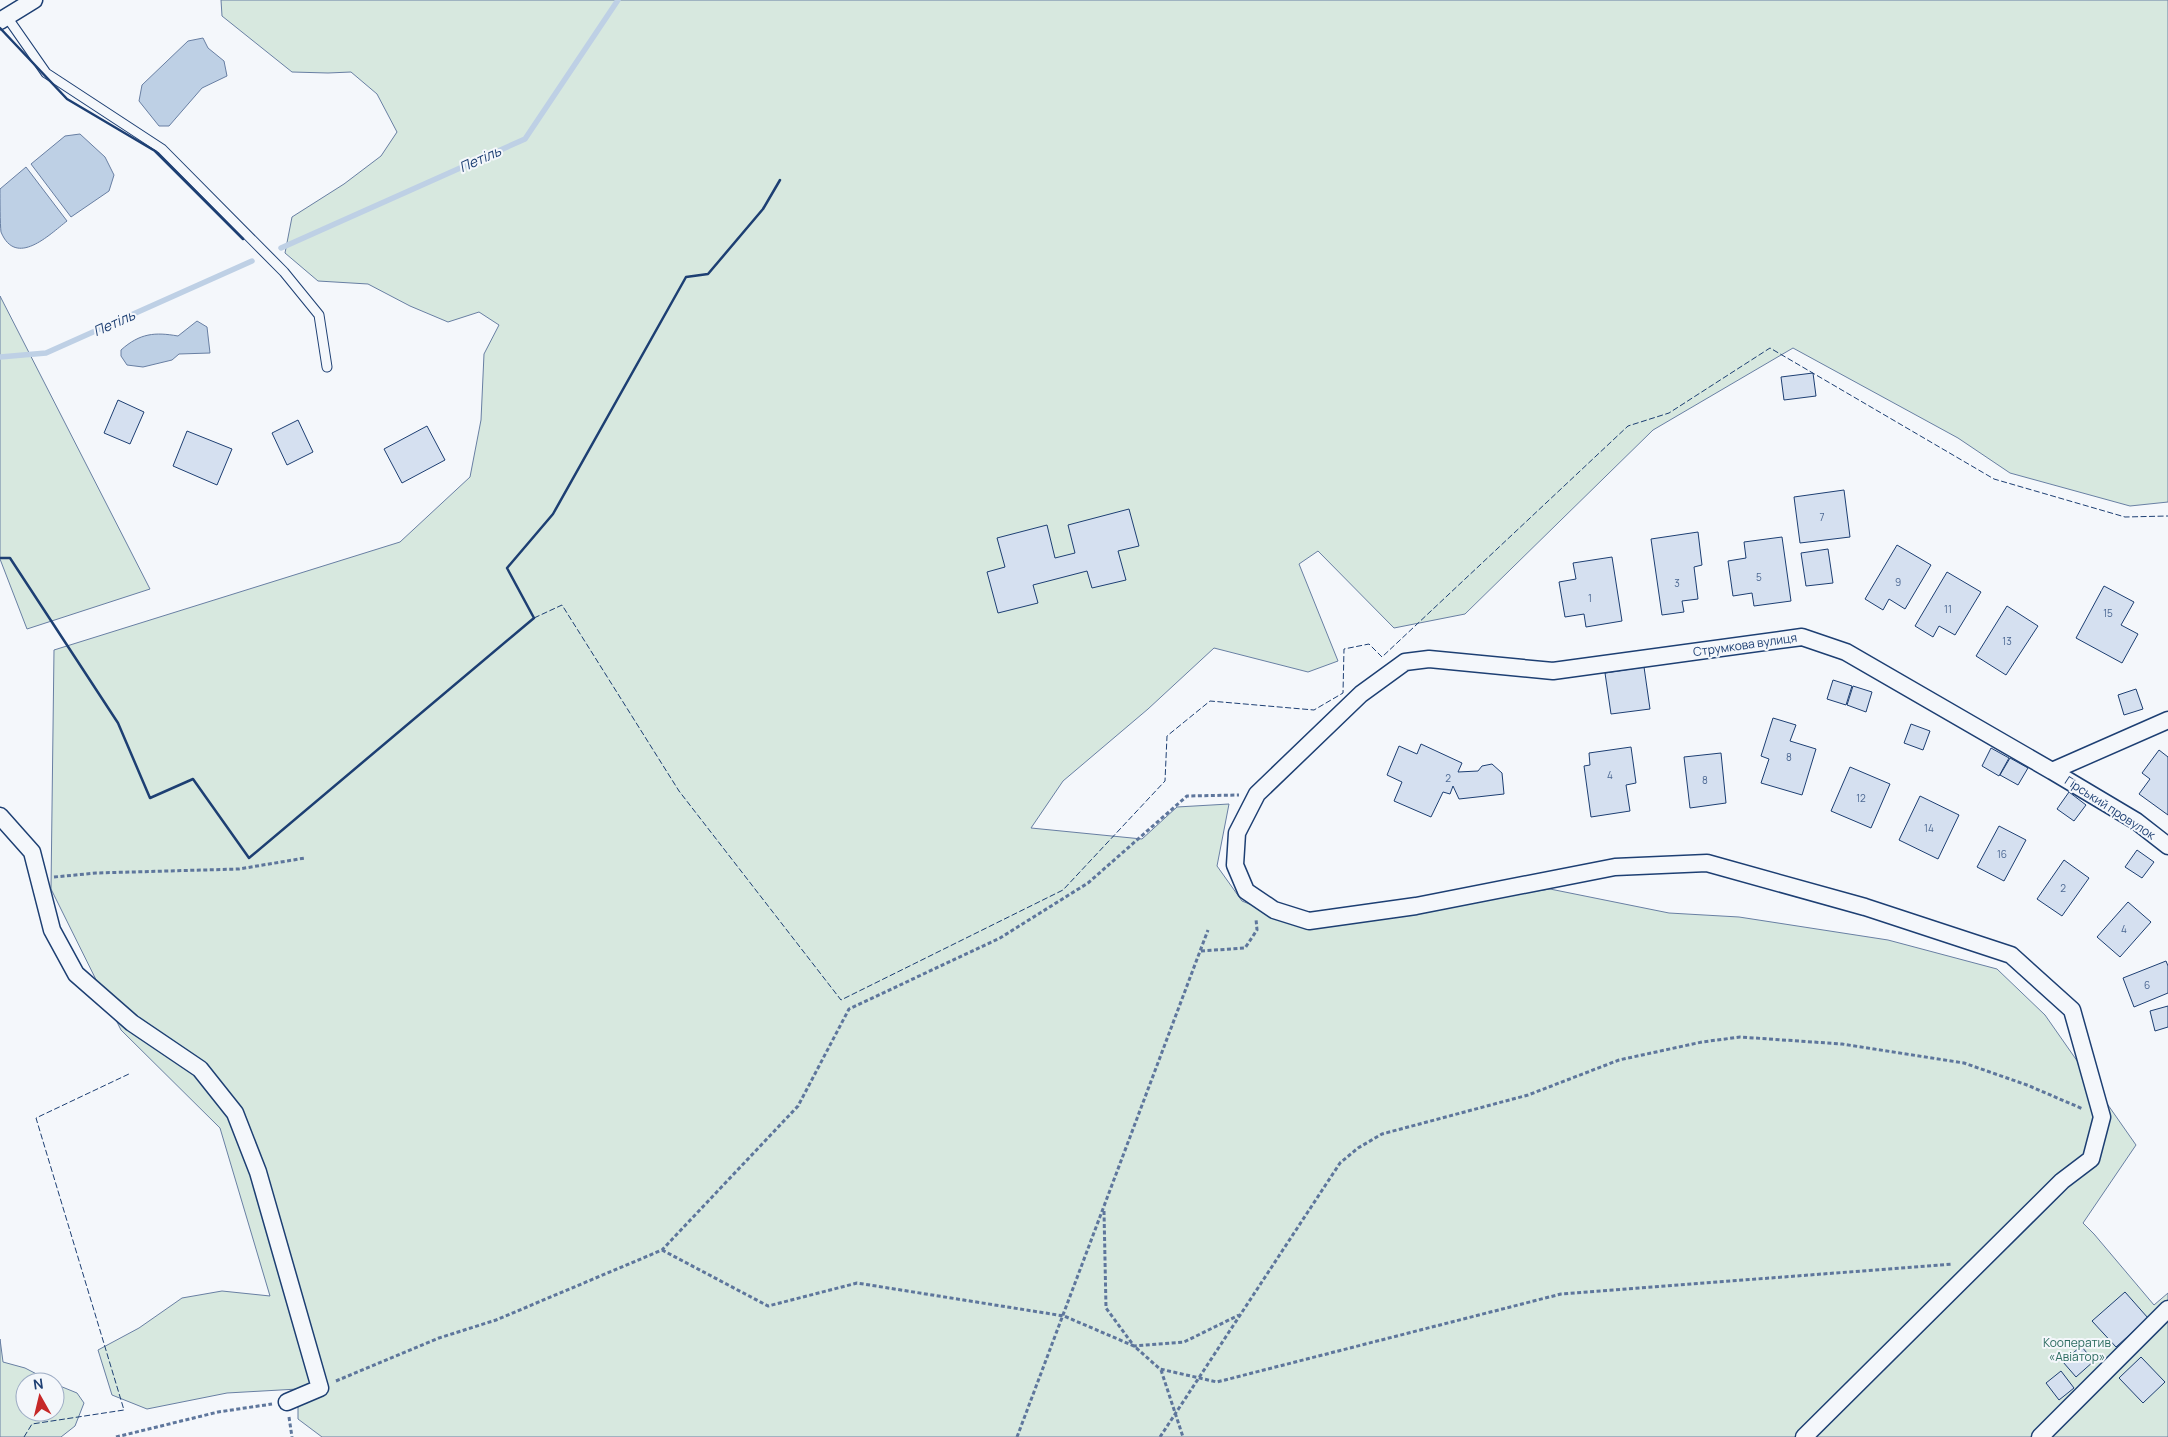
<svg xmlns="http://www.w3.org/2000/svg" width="2168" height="1437" font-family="Manrope,sans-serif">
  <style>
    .green { fill: #d7e8df; stroke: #687fa3 }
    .water { fill: #bed0e5; stroke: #687fa3 }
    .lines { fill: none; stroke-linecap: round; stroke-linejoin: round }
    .stream { stroke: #bed0e5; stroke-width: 5.5 }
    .building { fill: #d5e0f0; stroke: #1d3f73 }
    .service-casing { stroke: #1d3f73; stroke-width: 11 }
    .minor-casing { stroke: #1d3f73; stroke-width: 19 }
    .path { stroke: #5e769c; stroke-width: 3; stroke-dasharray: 4 2.5; stroke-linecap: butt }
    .service { stroke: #f4f7fb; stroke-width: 9 }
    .minor { stroke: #f4f7fb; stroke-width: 16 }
    .fence { stroke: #1d3f73; stroke-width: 1; stroke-dasharray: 6 2.5; stroke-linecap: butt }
    .wall { stroke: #1d3f73; stroke-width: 2.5 }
    .labels { text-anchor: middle; stroke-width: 4; stroke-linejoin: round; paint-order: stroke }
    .number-label { font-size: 10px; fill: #4b6792 }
    .street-label { font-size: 12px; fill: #1d3f73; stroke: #f4f7fb }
    .park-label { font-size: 12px; fill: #2c6c60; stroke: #f4f7fb }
    .water-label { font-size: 14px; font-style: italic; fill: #1d3f73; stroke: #f4f7fb }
  </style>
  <rect width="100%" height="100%" fill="#f4f7fb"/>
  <!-- green -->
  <path class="green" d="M221,0h1947v502l-38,4 -120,-33 -52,-35 -165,-90 -140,82 -188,184 -71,14 -76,-77 -19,13 39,97 -30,11 -94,-24 -66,61 -85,72 -32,47 111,11 35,-32 52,-3 -12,62 25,35 61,25 247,-37 119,24 70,4 149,23 109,29 48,46 91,130 -53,78 11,11 60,71 14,-12v144h-1846l-24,-18v-30l-71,4 -80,16 -35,-14 -14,-45 41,-22 43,-30 40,-7 48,5 -50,-168 -99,-98 -70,-141 3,-239 346,-108 70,-65 11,-57 3,-66 15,-29 -20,-13 -31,10 -38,-16 -42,-22 -50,-3 -33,-28 7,-36 52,-33 37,-28 16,-24 -20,-38 -26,-22 -23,1 -36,-1 -70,-56z
    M0,296l150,293 -123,40 -27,-70z
    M0,1339l3,23 22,6 27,14h-27v30h30v-28l22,9 7,10 -9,23 -14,11h-61z"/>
  <!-- water -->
  <path class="water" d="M203,38l5,10 16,13 3,15 -25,12 -33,38h-10l-20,-25 3,-16 46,-44z
    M80,134l25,23 9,18 -5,16 -38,26 -40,-53 34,-28z
    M26,167l41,54c-18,14 -51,47 -66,11 -1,-8 -1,-33 -1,-43z
    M197,321l10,6 3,26 -31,1 -7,6 -29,7 -16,-2 -6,-9v-6c19,-17 34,-18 57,-14z"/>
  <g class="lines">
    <!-- stream -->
    <path class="stream" d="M281,248l244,-109 93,-139
      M0,357l46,-4 206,-92"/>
  </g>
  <!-- building -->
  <path class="building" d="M1813,373l3,23 -32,4 -3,-23z
    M118,400l26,12 -14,32 -26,-11z
    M298,420l15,32 -26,13 -15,-32z
    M427,426l18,34 -43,23 -18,-34z
    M187,431l45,18 -15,36 -44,-19z
    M1844,490l6,47 -50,6 -6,-46z
    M1129,509l10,37 -21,5 8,29 -34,8 -5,-17 -54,14 5,18 -40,10 -11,-41 18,-5 -8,-29 50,-13 8,33 20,-5 -7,-28z
    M1698,532l4,33 -8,2 4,32 -16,2 2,11 -22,3 -11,-76z
    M1782,537l9,64 -37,5 -2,-13 -19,3 -5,-35 18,-3 -2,-16z
    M1897,545l34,20 -26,44 -16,-10 -6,11 -18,-11z
    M1828,549l5,34 -27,3 -5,-33z
    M1612,557l10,64 -36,6 -2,-13 -19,3 -6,-35 17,-3 -3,-16z
    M1947,572l34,20 -26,43 -16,-9 -6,11 -18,-11z
    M2104,586l30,16 -13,23 17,9 -16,29 -46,-25z
    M2007,606l31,20 -32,49 -30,-19z
    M1644,667l6,42 -39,5 -6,-41z
    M1833,680l19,6 -6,19 -19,-6z
    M1853,686l19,6 -6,20 -19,-7z
    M2136,689l7,20 -19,6 -6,-20z
    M1773,718l23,7 -6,16 26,8 -14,46 -41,-12 8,-24 -8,-3z
    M1911,724l19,7 -7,19 -19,-7z
    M1421,744l41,19 -4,9 20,-1 4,-5 10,-2 10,9 2,21 -45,5 -6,-13 -3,8 -7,-2 -12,25 -37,-16 8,-19 -15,-7 12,-29 18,8z
    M1631,747l5,36 -10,2 4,26 -39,6 -7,-51 6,-1 -1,-12z
    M1991,748l18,10 -10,18 -17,-10z
    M2159,750l9,7v58l-29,-21 11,-15 -8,-6z
    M1721,753l5,50 -36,5 -6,-51z
    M2010,758l18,10 -10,17 -18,-10z
    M1850,767l40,17 -19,44 -40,-17z
    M2069,792l17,13 -12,16 -17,-12z
    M1920,796l39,19 -21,44 -39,-19z
    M1999,826l27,14 -22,41 -27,-14z
    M2137,850l17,12 -12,16 -17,-11z
    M2064,860l25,18 -27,38 -25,-17z
    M2128,902l23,20 -31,35 -23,-20z
    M2166,961l2,5v27l-34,14 -11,-29z
    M2168,1006v21l-13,4 -5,-20z
    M2125,1292l23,26 -32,29 -24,-26z
    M2081,1346l13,15 -18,16 -13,-15z
    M2141,1357l24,25 -22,21 -24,-25z
    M2061,1371l13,17 -15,12 -13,-17z"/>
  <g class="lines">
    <!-- service casing -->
    <g class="service-casing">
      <path id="service" d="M7,17l39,56 116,76 122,123 35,43 8,52"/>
    </g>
    <!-- minor casing -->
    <g class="minor-casing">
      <path id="minor" d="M0,21l34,-21
        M2052,771l84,50 32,25
        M0,816l32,36 20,78 24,44 56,49 68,46 35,44 23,59 62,216 -33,14
        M1804,1437l258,-256 29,-22 11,-42 -30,-107 -61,-55 -146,-48 -158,-44 -92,4 -199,39 -107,15 -35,-11 -28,-19 -11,-26 2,-32 20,-39 104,-100 44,-32 24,-3 124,12 249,-34 44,15 206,119 116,-51
        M2040,1437l128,-128"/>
    </g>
    <!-- path -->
    <path class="path" d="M54,877l42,-4 143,-4 66,-11
      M1201,951l44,-3 12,-18 -1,-11
      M1104,1211l2,97 28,38 50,-4 55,-27
      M662,1250l106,56 89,-23 207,33 70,30 26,23 57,13 344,-88 392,-30
      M1161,1370l22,67
      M336,1381l103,-43 57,-18 166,-70 136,-144 51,-97 151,-71 88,-55 99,-87 52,-1
      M289,1417l3,20
      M116,1437l102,-25 54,-8
      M1017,1437l191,-507
      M1160,1437l180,-274 18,-15 24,-14 146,-39 91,-35 83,-18 38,-5 102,7 122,19 63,22 56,24"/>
    <!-- service -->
    <use href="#service" class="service"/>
    <!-- minor -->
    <use href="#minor" class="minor"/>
    <!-- fence -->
    <path class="fence" d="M534,618l28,-13 117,186 162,209 222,-110 102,-109 2,-45 43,-35 104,9 29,-17 1,-44 25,-5 13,13 246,-231 41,-13 101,-65 224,131 131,38 43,-1
      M24,1437l8,-13 92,-14 -88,-292 95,-45"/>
    <!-- wall -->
    <path class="wall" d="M0,28l67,71 88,52 88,88
      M0,558h10l108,165 32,75 43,-19 56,79 285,-240 -27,-50 46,-54 133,-237 22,-3 55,-65 17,-29"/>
  </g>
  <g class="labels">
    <!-- number labels -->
    <g class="number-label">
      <text x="1822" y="521">7</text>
      <text x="1759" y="581">5</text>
      <text x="1898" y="586">9</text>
      <text x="1677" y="587">3</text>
      <text x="1590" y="602">1</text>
      <text x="1948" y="613">11</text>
      <text x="2108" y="617">15</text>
      <text x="2007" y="645">13</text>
      <text x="1789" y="761">8</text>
      <text x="1610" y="779">4</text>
      <text x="1448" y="782">2</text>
      <text x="1705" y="784">8</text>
      <text x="1861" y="802">12</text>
      <text x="1929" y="832">14</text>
      <text x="2002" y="858">16</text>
      <text x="2063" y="892">2</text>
      <text x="2124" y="933">4</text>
      <text x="2147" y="989">6</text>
    </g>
    <!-- street labels -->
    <g class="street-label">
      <text transform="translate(1745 645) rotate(-8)" y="4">Струмкова вулиця</text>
      <text transform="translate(2110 808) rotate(33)" y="4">Гірський провулок</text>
    </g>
    <!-- park labels -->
    <g class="park-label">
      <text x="2077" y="1347">Кооператив<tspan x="2077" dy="14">«Авіатор»</tspan></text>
    </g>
    <!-- water labels -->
    <g class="water-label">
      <text transform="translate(480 159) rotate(-24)" y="5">Петіль</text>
      <text transform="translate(114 323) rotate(-24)" y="5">Петіль</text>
    </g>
  </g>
  <!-- north arrow -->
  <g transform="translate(40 1397) rotate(352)"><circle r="24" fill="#f4f7fb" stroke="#9eadc5"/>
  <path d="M0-4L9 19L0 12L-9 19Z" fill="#c62828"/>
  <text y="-8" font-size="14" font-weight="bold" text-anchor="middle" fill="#1d3f73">N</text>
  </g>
</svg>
